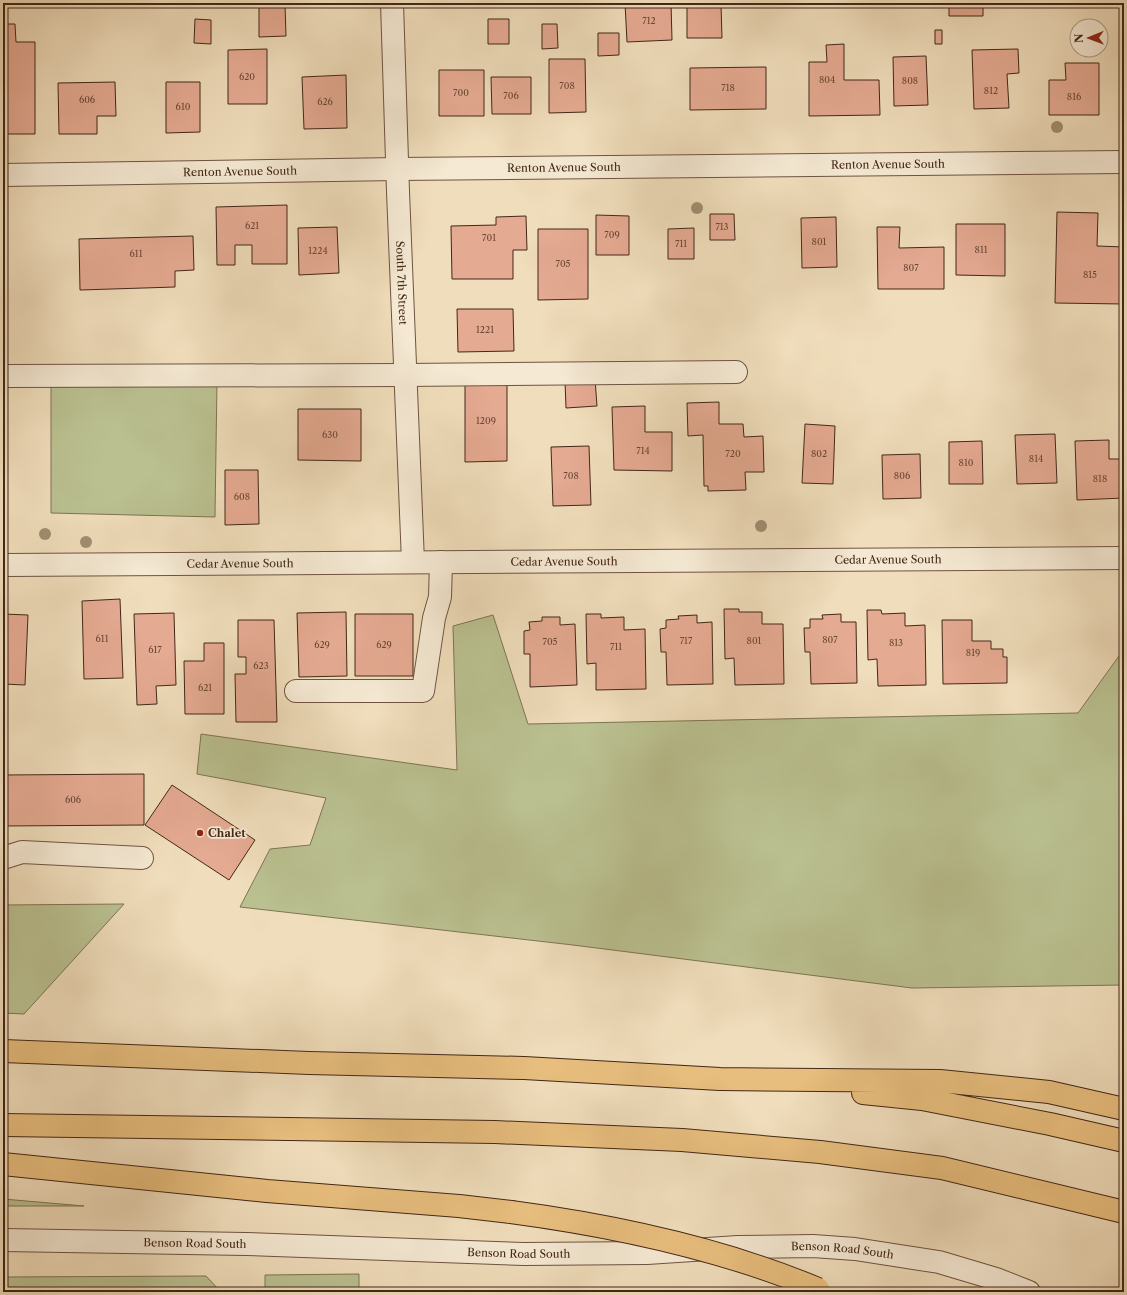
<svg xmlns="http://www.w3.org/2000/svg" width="1127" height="1295" font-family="'Libre Caslon Text',serif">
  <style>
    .green { fill: #bac090; stroke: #7e7454 }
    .building { fill: #e5aa92; stroke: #432717 }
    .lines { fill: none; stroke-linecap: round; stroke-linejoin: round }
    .minor-casing { stroke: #6e5440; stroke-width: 24 }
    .highway-casing { stroke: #432717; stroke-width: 24 }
    .minor { stroke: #f5e9d3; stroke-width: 22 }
    .highway { stroke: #e8be7e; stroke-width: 22 }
    .highway-bridge-casing { stroke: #432717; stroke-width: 24; stroke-linecap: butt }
    .highway-bridge { stroke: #e8be7e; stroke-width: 22 }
    .tree { fill: #a18e71 }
    .poi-dot { fill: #8f2418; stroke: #f5e9d3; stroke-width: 1.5 }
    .labels { text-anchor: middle; stroke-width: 3.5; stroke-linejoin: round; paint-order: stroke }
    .number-label { font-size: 9px; fill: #6c4836 }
    .street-label { font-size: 11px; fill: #432717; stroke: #f5e9d3 }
    .poi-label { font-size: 11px; font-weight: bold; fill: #432717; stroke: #f5e9d3; text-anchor: start }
  </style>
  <rect width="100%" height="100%" fill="#f0ddbb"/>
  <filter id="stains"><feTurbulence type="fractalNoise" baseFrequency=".005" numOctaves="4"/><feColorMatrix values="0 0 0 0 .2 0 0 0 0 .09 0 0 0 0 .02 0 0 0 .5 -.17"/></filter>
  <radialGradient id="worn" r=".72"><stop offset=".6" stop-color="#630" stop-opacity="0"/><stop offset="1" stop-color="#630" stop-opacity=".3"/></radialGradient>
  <!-- green -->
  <path class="green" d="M51,380l166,1 -2,136 -164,-4z
    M493,615l35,109 550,-11 46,-64v336l-212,3 -339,-43 -333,-38 30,-58 40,-4 16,-47 -129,-24 4,-40 256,36 -4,-144z
    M124,904l-100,110 -21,-1v-108z
    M3,1199l81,7h-81z
    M359,1274v18h-94v-17z
    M206,1276l15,16h-218v-15z"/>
  <!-- building -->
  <path class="building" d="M625,3h46l1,37 -45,2z
    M949,3h34v13h-34z
    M259,4h26l1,32 -27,1z
    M687,4h34l1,34h-35z
    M195,19l16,1v24l-17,-1z
    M488,19h21v25h-21z
    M3,24h12l1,18h19v92h-32z
    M542,24h15l1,24 -16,1z
    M935,30h7v14h-7z
    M598,33h21v22l-21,1z
    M844,44v36h35l1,35 -71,1v-54h18l-1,-17z
    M267,49v55h-39v-54z
    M1018,49l1,24 -12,1 2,34 -35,1 -2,-59z
    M926,56l2,49 -34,1 -1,-49z
    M549,59h36l1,53 -37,1z
    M1065,63h34v52h-50v-35h17z
    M766,67v42l-76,1v-42z
    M439,70h45v46h-45z
    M346,75l1,53 -43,1 -2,-52z
    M491,77h40v37h-39z
    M115,82l1,34h-19v18h-38l-1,-51z
    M166,82h34v50l-34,1z
    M287,205v59h-35v-19h-17v20h-18l-1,-58z
    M1057,212l41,1 -1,33 27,1v57l-69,-1z
    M710,214h24l1,26h-25z
    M596,215l33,1v39h-33z
    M526,216l1,34h-14v29h-61l-1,-53 45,-1v-8z
    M836,217l1,50 -35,1 -1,-50z
    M956,224h49v52l-49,-1z
    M337,227l2,46 -40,2 -1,-47z
    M877,227h23l-1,21 45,-1v42h-66z
    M694,228v31h-26v-30z
    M538,229h50v70l-50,1z
    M193,236l1,34 -19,1v16l-95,3 -1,-51z
    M457,309h56l1,42 -56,1z
    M595,379l2,27 -31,2 -1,-27z
    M465,381h42v80l-42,1z
    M719,402v22h24l1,13 19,-1 1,36h-19l1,18 -38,1v-5h-4l-1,-51 -15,1 -1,-33z
    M645,406v26h27v39l-58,-1 -2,-63z
    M298,409h63v52l-63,-1z
    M805,424l30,2 -2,58 -31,-1z
    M1055,434l2,49 -40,1 -2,-49z
    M1109,440v19h15v39l-47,2 -2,-59z
    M982,441l1,43h-34v-42z
    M589,446l2,59 -38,1 -2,-59z
    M920,454l1,44 -38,1 -1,-44z
    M3,470h3l1,53h-4z
    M225,470h33l1,54 -34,1z
    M120,599l3,79 -39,1 -2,-78z
    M724,609h15v3h23v12h21l1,60 -49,1 -1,-27 -9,1z
    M867,610h14l1,4 23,-1v13l20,-1 1,60 -48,1 -1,-27 -9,1z
    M346,612l1,64 -48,1 -2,-64z
    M174,613l2,72 -20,1 1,18 -20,1 -3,-91z
    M3,614l25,1 -3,70 -22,-1z
    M355,614h58v62h-58z
    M586,614h15v4l23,-1v13l21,-1 1,60 -50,1v-27l-9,1z
    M841,614v8h15l1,61 -46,1 -1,-32h-5l-1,-24h6v-9h13l-1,-4z
    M697,615v8l15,-1 1,62 -46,1 -1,-33h-5l-1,-23 6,-1v-8l13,-1 -1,-3z
    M542,617h18v8l15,-1 2,61 -47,2v-33h-6v-23l6,-1 -1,-8 13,-1z
    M238,620h36l3,102h-41l-1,-48h11v-17h-8z
    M942,620h30v21h19v8h12v8h4v26l-64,1z
    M204,643h20v71h-39l-1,-53h20z
    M144,774v51l-141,1v-51z
    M172,785l83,55 -26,40 -84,-55z"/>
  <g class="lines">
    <!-- minor casing -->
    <g class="minor-casing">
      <g id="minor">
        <path id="s1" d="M392,3l6,189 15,370"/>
        <path id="s2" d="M3,175l394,-6 727,-7"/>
        <path d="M3,376l403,-1 330,-3"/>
        <path id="s3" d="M3,565l1121,-7"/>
        <path d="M296,691h127l11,-73 6,-21 1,-35"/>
        <path d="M3,858l19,-6 120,6"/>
        <path id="s4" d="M3,1240l243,4 278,10 123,-1 91,-6 75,-1 42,3 84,13 57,17 33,13"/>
      </g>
    </g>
    <!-- highway casing -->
    <g class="highway-casing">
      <path id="highway" d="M3,1051l306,12 215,5 196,11 220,2 109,11 75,17
        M863,1093l59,6 128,25 74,17
        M3,1125l492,7 187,8 138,12 122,16 182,44
        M3,1164l264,27 192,15 52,6"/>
    </g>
    <!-- minor -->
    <use href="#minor" class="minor"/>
    <!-- highway -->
    <use href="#highway" class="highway"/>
    <!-- highway-bridge casing -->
    <g class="highway-bridge-casing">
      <path id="highway-bridge" d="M511,1212c105,14 209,36 307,77"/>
    </g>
    <!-- highway-bridge -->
    <use href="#highway-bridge" class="highway-bridge"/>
  </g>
  <!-- trees -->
  <g class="tree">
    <circle cx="1057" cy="127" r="6"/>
    <circle cx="697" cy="208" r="6"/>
    <circle cx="761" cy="526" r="6"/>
    <circle cx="45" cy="534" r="6"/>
    <circle cx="86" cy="542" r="6"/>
  </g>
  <!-- markers -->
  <circle class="poi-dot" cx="200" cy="833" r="4"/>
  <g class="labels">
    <!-- number labels -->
    <g class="number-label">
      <text x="649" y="24">712</text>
      <text x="247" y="80">620</text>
      <text x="827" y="83">804</text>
      <text x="910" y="84">808</text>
      <text x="567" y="89">708</text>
      <text x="728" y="91">718</text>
      <text x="991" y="94">812</text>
      <text x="461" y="96">700</text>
      <text x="511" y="99">706</text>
      <text x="1074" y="100">816</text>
      <text x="87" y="103">606</text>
      <text x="325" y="105">626</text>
      <text x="183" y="110">610</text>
      <text x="252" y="229">621</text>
      <text x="722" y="230">713</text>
      <text x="612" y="238">709</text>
      <text x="489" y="241">701</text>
      <text x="819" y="245">801</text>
      <text x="681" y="247">711</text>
      <text x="981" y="253">811</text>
      <text x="318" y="254">1224</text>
      <text x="136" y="257">611</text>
      <text x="563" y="267">705</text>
      <text x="911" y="271">807</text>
      <text x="1090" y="278">815</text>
      <text x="485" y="333">1221</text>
      <text x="486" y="424">1209</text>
      <text x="330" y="438">630</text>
      <text x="643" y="454">714</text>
      <text x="733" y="457">720</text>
      <text x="819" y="457">802</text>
      <text x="1036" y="462">814</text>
      <text x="966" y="466">810</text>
      <text x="571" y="479">708</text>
      <text x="902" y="479">806</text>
      <text x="1100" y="482">818</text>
      <text x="242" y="500">608</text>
      <text x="102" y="642">611</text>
      <text x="830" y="643">807</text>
      <text x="686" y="644">717</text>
      <text x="754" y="644">801</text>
      <text x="550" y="645">705</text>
      <text x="896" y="646">813</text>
      <text x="322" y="648">629</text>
      <text x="384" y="648">629</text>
      <text x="616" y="650">711</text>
      <text x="155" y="653">617</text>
      <text x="973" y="656">819</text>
      <text x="261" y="669">623</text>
      <text x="205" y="691">621</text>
      <text x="73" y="803">606</text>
    </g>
    <!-- street labels -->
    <g class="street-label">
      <text dy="4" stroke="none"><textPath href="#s2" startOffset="885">Renton Avenue South</textPath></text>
      <text dy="4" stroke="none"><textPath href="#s2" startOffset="561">Renton Avenue South</textPath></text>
      <text dy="4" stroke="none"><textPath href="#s2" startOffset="237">Renton Avenue South</textPath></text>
      <text dy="4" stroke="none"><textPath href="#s1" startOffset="280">South 7th Street</textPath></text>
      <text dy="4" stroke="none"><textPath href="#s3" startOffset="885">Cedar Avenue South</textPath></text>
      <text dy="4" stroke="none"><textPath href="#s3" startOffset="561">Cedar Avenue South</textPath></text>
      <text dy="4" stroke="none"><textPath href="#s3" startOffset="237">Cedar Avenue South</textPath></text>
      <text dy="4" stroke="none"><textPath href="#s4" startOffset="192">Benson Road South</textPath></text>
      <text dy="4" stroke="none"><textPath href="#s4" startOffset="840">Benson Road South</textPath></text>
      <text dy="4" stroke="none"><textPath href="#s4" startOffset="516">Benson Road South</textPath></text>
    </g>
    <!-- poi labels -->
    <g class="poi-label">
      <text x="208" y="837">Chalet</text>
    </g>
  </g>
  <!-- margin -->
  <rect width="1127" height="1295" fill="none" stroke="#f0ddbb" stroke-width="16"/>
  <rect x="4" y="4" width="1119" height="1287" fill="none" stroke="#432717" stroke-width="2"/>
  <rect x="8" y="8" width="1111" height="1279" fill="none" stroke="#432717"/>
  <!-- north arrow -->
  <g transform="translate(1089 38) rotate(269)"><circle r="19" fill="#f5e9d3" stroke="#ae9b88"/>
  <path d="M0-3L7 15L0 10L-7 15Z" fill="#8f2418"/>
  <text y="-6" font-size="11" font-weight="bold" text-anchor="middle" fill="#432717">N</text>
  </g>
  <rect width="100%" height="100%" filter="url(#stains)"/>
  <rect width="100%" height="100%" fill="url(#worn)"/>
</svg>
